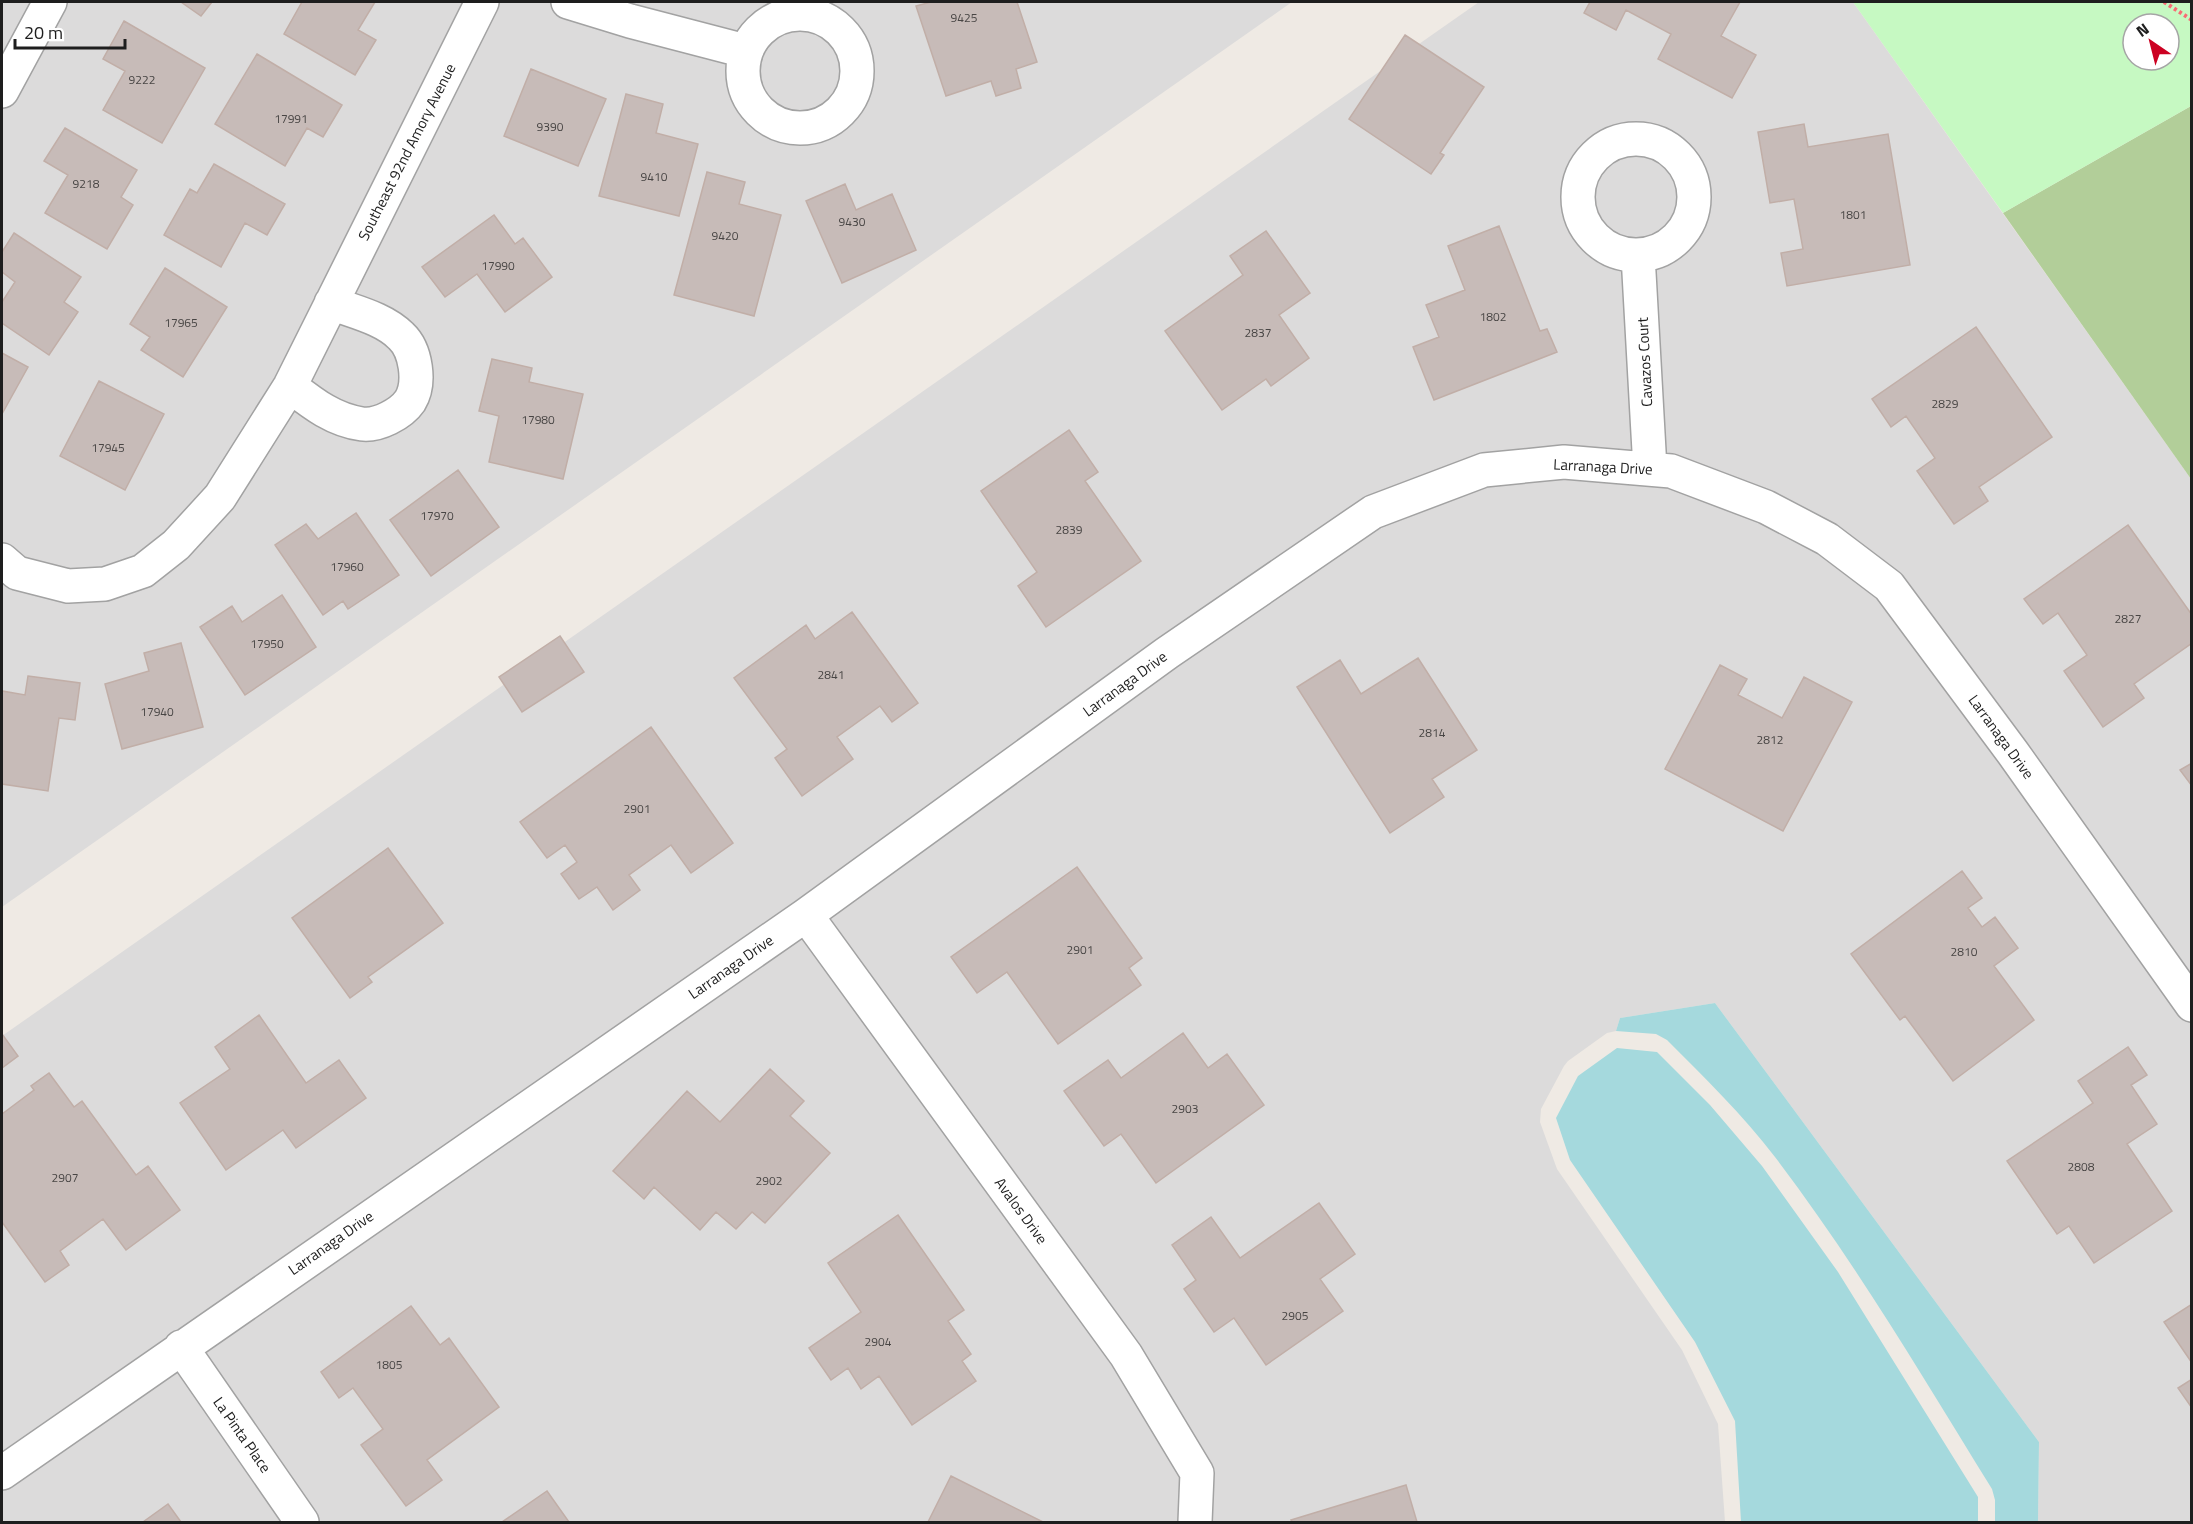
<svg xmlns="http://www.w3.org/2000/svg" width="2193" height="1524" font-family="'Titillium Web',sans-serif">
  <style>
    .residential { fill: #dcdbdb }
    .forest { fill: #b2ce99 }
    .park { fill: #c6f9c2; fill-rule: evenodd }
    .water { fill: #a5d9dd }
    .building { fill: #c7bbb8; stroke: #c1aea7; stroke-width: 1.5 }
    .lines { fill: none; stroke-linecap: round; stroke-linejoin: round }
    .minor-casing { stroke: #a2a2a2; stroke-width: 36 }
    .path { stroke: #f96b74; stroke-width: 4; stroke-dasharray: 3 3; stroke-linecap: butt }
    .minor { stroke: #fff; stroke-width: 33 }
    .labels { text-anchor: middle; stroke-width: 4.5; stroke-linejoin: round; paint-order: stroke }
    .number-label { font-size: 12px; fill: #484544 }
    .street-label { font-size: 15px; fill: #1e1e1e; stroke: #fff }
  </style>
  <rect width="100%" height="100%" fill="#efeae4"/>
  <!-- residential -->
  <path class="residential" d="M2,2h1290l-1290,905z
    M1479,2h374l338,477v1043h-153l1,-80 -324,-439 -95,15 -4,13 -9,2 -39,28 -4,5 -23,43 -1,13 17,47 125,181 36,74 7,98h-1723v-486z"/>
  <!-- forest -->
  <path class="forest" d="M2191,106v373l-188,-266z"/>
  <!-- park -->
  <path class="park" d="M1853,2h338v104l-188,107zM2133,24h36v36h-36z"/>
  <!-- water -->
  <path class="water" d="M1715,1003l324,439 -1,80h-43v-22l-3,-11c-70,-113 -137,-227 -217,-332 -32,-42 -71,-80 -108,-117l-11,-6 -40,-3 4,-13z
    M1617,1048l40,4 53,53 52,61 76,106 140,225v25h-237l-6,-101 -40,-79 -125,-182 -14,-42 22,-42z"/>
  <!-- building -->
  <path class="building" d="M181,2h31l-11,14z
    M302,2h73l-17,28 18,10 -21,35 -71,-41z
    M931,2h86l20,60 -21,7 5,19 -25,8 -5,-15 -45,15 -30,-90z
    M1590,2h150l-19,34 35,19 -24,43 -74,-39 13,-25 -45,-24 -10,20 -32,-17z
    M124,21l81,47 -43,75 -59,-33 22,-39 -22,-12z
    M1405,35l79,52 -44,66 4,2 -13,19 -82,-55z
    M257,54l85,51 -19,32 -16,-9 -22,38 -70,-42z
    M531,69l75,30 -28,67 -74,-30z
    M626,94l37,10 -7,29 42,11 -19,72 -80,-20z
    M1804,124l4,23 80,-13 22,131 -123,21 -6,-33 22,-4 -9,-50 -24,4 -12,-71z
    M65,128l72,42 -16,27 12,8 -26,44 -62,-36 23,-38 -24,-14z
    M214,164l71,40 -18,31 -22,-12 -24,44 -57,-32 26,-46 7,4z
    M707,172l38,10 -6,22 42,11 -27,101 -80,-21z
    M845,184l11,26 36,-16 24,56 -74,33 -36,-82z
    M494,215l21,29 8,-6 29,39 -47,35 -28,-38 -32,23 -23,-30z
    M1499,226l41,105 7,-2 10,23 -123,48 -21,-53 26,-10 -13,-32 39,-15 -17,-44z
    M1266,231l44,62 -31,22 30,43 -38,28 -5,-7 -44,31 -57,-79 78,-56 -13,-19z
    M14,233l67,44 -17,25 14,10 -29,43 -47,-32v-21l13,-20 -13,-10v-20z
    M165,268l62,39 -44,70 -42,-27 9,-13 -20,-13z
    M1976,327l76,110 -73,50 9,14 -34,23 -37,-53 18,-13 -29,-42 -15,11 -19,-28z
    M2,353l26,14 -26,47z
    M492,359l40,9 -3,14 54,12 -20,85 -74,-17 10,-46 -20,-5z
    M99,381l65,33 -39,76 -65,-34z
    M1069,430l29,42 -13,9 56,80 -95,66 -28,-41 19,-14 -56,-81z
    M458,470l41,57 -68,49 -41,-56z
    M356,513l43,62 -51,34 -5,-8 -20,14 -48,-70 31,-21 12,15z
    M2128,525l64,90v28l-58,41 10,14 -41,29 -39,-56 23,-16 -29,-42 -15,11 -19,-25z
    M282,595l34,52 -71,48 -45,-68 32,-21 10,16z
    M852,612l66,91 -26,19 -12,-16 -43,31 16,22 -51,37 -27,-38 12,-9 -53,-71 72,-53 9,14z
    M560,636l24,36 -62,40 -23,-35z
    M181,643l22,84 -81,22 -17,-65 44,-13 -5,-18z
    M1418,658l59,92 -45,29 12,18 -54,36 -93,-146 43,-27 21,34z
    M1720,665l27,14 -9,16 44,23 22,-41 48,25 -69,129 -118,-62z
    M28,676l52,7 -5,37 -16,-2 -11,73 -46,-7v-93l23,4z
    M651,727l82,116 -42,30 -20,-28 -42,30 11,15 -27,20 -16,-23 -18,12 -18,-25 16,-12 -12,-17 -18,13 -27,-36z
    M2192,763v23l-12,-16z
    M388,848l55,75 -75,54 4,5 -22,16 -58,-80z
    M1077,867l65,91 -13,10 12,17 -83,59 -51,-72 -30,21 -26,-36z
    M1962,871l20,27 -14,10 14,19 13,-10 23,31 -24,18 40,54 -81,61 -48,-65 -5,4 -49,-66z
    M259,1015l47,68 33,-23 27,38 -70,50 -13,-18 -57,40 -46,-67 50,-34 -15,-22z
    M1183,1033l25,35 19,-14 37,51 -108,78 -35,-49 -17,12 -40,-55 44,-31 13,18z
    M2,1034l16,22 -16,12z
    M2128,1047l19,28 -16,10 26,39 -30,20 45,67 -78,52 -25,-37 -12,8 -50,-73 86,-58 -15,-22z
    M770,1069l34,32 -14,15 40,37 -65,70 -13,-11 -16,17 -20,-17 -16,18 -46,-43 -10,12 -31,-28 74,-80 33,31z
    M49,1073l25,34 8,-6 54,74 12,-9 32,44 -54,40 -23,-31 -43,32 9,14 -24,17 -43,-60v-108l32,-24 -3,-4z
    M1319,1203l36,51 -35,25 23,32 -77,54 -32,-47 -20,14 -30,-43 12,-9 -24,-35 39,-28 29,41z
    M898,1215l66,95 -16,11 23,33 -9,7 14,20 -64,44 -33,-49 -18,13 -13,-21 -17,12 -22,-32 52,-36 -33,-49z
    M2192,1304v59l-28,-41z
    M411,1306l29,39 9,-7 50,69 -72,53 15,20 -36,26 -45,-61 22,-16 -30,-41 -14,10 -18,-26z
    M2192,1379v29l-14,-20z
    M951,1476l92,46h-115z
    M1406,1485l11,37h-125l-1,-2z
    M547,1491l22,31h-67z
    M168,1504l13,18h-38z"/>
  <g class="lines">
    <!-- minor casing -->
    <g class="minor-casing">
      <path id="minor" d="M568,2l62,19 115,30
        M743 71a57 57 0 1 1 114 0a57 57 0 1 1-114 0Z
        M2,91l48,-89
        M1578 197a58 58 0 1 1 116 0a58 58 0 1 1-116 0Z
        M1638,255l12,214
        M290,386c22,17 43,34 72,38 16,2 39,-10 48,-23 11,-18 6,-51 -9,-65 -18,-18 -47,-24 -70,-33
        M2,560l15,13 51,13 37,-2 38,-13 33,-26 44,-48 70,-111 192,-384
        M806,915l320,440 71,118 -2,49
        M181,1347l121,175
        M2,1473l804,-558 361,-262 206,-141 111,-42 80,-8 107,9 95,36 61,32 62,47 124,167 179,252"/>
    </g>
    <!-- path -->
    <path class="path" d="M2164,2l28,18"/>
    <!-- minor -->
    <use href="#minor" class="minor"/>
  </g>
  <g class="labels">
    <!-- number labels -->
    <g class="number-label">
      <text x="964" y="22">9425</text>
      <text x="142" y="84">9222</text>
      <text x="291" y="123">17991</text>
      <text x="550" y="131">9390</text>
      <text x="654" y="181">9410</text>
      <text x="86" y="188">9218</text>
      <text x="1853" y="219">1801</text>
      <text x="852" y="226">9430</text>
      <text x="725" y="240">9420</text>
      <text x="498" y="270">17990</text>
      <text x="1493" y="321">1802</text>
      <text x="181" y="327">17965</text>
      <text x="1258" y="337">2837</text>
      <text x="1945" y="408">2829</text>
      <text x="538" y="424">17980</text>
      <text x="108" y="452">17945</text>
      <text x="437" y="520">17970</text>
      <text x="1069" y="534">2839</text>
      <text x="347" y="571">17960</text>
      <text x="2128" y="623">2827</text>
      <text x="267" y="648">17950</text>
      <text x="831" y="679">2841</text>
      <text x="157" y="716">17940</text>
      <text x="1432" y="737">2814</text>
      <text x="1770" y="744">2812</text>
      <text x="637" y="813">2901</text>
      <text x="1080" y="954">2901</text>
      <text x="1964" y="956">2810</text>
      <text x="1185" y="1113">2903</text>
      <text x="2081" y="1171">2808</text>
      <text x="65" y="1182">2907</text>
      <text x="769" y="1185">2902</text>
      <text x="1295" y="1320">2905</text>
      <text x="878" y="1346">2904</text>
      <text x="389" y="1369">1805</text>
    </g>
    <!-- street labels -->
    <g class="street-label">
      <text transform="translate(407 152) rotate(-63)" y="5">Southeast 92nd Amory Avenue</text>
      <text transform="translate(1645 362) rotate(-93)" y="5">Cavazos Court</text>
      <text transform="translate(1603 467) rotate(3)" y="5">Larranaga Drive</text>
      <text transform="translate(1125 684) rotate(-36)" y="5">Larranaga Drive</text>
      <text transform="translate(2001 737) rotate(54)" y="5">Larranaga Drive</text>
      <text transform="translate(731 967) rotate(-35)" y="5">Larranaga Drive</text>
      <text transform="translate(1021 1211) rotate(54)" y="5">Avalos Drive</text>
      <text transform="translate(331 1243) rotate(-35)" y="5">Larranaga Drive</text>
      <text transform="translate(242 1435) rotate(55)" y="5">La Pinta Place</text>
    </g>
  </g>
  <!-- border -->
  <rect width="2193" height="1524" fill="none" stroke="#1e1e1e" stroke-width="6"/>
  <!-- north arrow -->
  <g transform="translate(2151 42) rotate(325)"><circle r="28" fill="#ffffff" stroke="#a5a5a5" stroke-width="1.5"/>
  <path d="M0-4.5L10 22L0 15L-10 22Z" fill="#cc0122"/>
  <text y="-9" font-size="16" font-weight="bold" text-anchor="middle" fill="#1e1e1e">N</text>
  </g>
  <!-- scale -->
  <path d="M15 39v9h110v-9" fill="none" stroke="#1e1e1e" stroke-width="3"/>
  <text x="24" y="39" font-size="18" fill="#1e1e1e" stroke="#ffffff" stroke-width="4.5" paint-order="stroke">20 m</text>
</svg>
